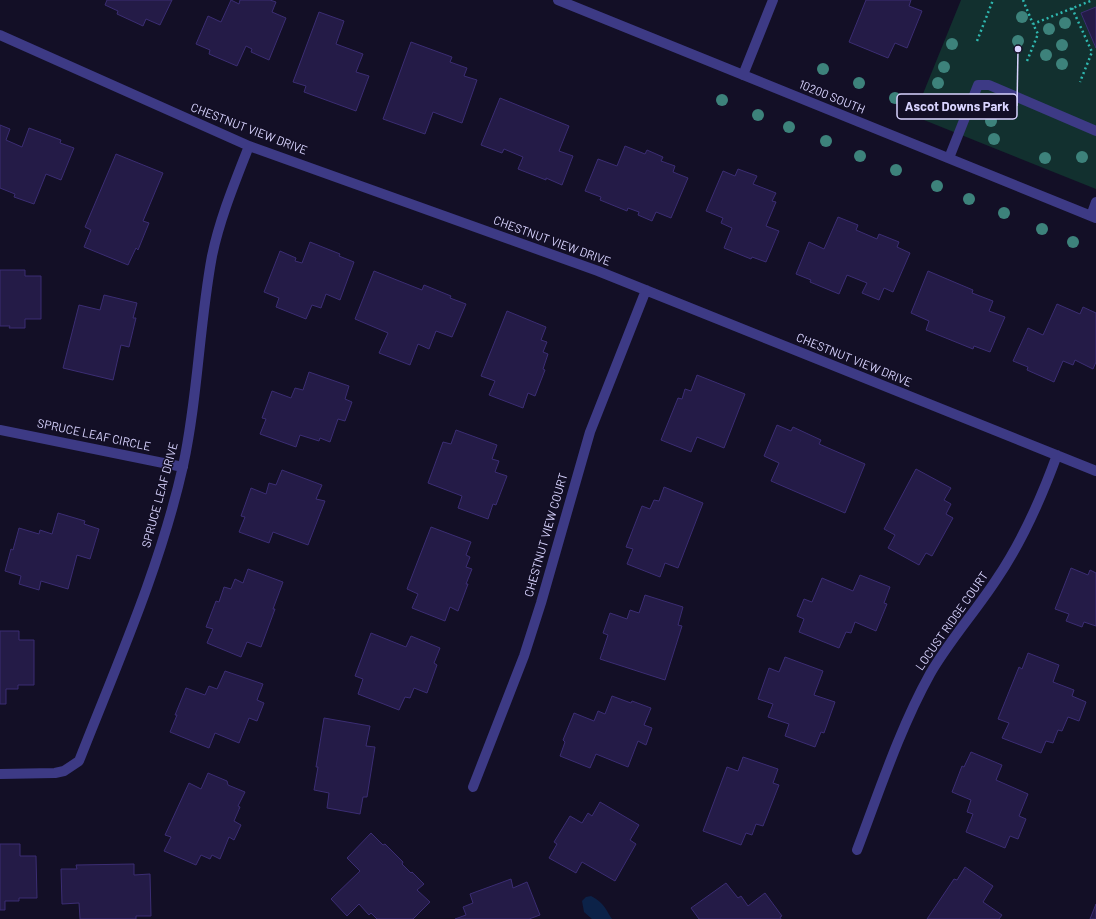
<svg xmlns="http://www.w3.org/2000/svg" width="1096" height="919" font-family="Barlow,sans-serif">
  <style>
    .green { fill: #12302f }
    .water { fill: #0c2248 }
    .building { fill: #241b47; stroke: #3b2d73 }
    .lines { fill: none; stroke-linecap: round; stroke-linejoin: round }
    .path { stroke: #2fb8b0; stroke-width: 2.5; stroke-dasharray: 2 3; stroke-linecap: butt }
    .minor { stroke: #3d3a85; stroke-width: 10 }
    .tree { fill: #3d827b }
    .labels { text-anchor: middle; stroke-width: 3; stroke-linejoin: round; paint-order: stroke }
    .street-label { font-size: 12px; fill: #d9d4ff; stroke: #130f26 }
    .leader { fill: none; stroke: #d9d4ff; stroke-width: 1.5 }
    .callout-dot { fill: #d9d4ff; stroke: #130f26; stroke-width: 1.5 }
    .callout { fill: #130f26; stroke: #d9d4ff; stroke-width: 1.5 }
    .callout-label { font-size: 13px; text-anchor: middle; font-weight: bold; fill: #d9d4ff }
  </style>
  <rect width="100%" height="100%" fill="#130f26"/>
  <!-- green -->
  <path class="green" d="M961,0h135v189l-182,-73z"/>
  <!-- water -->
  <path class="water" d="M591,896c13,7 14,12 21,23h-20l-8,-7 -2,-11 4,-4z"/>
  <!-- building -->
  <path class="building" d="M107,0h65l-12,25 -14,-6 -3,7 -26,-12 1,-3 -13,-6z
    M231,0l8,4 1,-4h30l6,2 -4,10 14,6 -17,42 -18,-8 1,-3 -6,-3 -9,20 -28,-12 1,-4 -14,-6 12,-28 13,6z
    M866,0h45l-2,6 13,5 -15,37 -12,-5 -7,15 -39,-16z
    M1096,7v41l-15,-35z
    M319,12l25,9 -8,23 27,10 -7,18 13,4 -13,35 -52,-19 2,-6 -13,-4z
    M411,42l41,15 -2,5 17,6 -3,8 13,4 -15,43 -29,-11 -8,22 -42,-15z
    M500,98l69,28 -10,25 14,5 -11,29 -16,-7v2l-28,-11 5,-12 -19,-8 -2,4 -21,-8z
    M0,125l10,4 -4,11 16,7 7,-19 32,12 -1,3 14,5 -13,32 -15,-6 -12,30 -20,-7 1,-3 -15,-6z
    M625,146l20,8 2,-4 16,7 -2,4 14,5 -2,6 15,6 -17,40 -15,-6 -4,9 -14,-6 1,-3 -11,-4 -1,3 -27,-11 1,-3 -16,-6 13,-32 19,7z
    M116,154l47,19 -20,48 6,2 -11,27 -2,-2 -8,17 -44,-18 7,-17 -6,-3z
    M738,169l19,7 -4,8 23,9 -4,8 4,1 -10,24 13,5 -13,31 -14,-5 -1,2 -27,-11 8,-20 -11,-5 2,-5 -17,-7 17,-40 12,5z
    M838,217l20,8 -2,5 21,9 2,-5 20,8 -2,5 13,6 -17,39 -9,-4 -5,12 -17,-7 5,-10 -20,-8 -8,19 -29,-12 1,-2 -15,-6 13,-32 15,7z
    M310,242l30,12 -1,2 15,6 -14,38 -14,-6 -5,14 -9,-3 -6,14 -30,-12 3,-9 -15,-6 16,-41 16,7 -1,3 7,2z
    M0,270h25v6h16v43h-16v9h-16l1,-2h-10z
    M374,271l48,19 2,-5 27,11 -1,2 16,6 -14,33 -16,-6 -7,18 -11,-5 -8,21 -31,-12 9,-20 -33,-14z
    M928,271l45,19 -1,3 21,8 -4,10 16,6 -15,35 -16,-6 -1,3 -47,-19 3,-9 -18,-8z
    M104,295l33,8 -4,15h3l-7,29 -8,-2 -8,35 -50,-12 16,-63 21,5z
    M1057,304l23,10 3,-7 13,6v49l-3,7 -18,-9 -2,5 -10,-4 -9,21 -27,-12 1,-3 -15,-6 15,-33 15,7z
    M507,311l39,16 -5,13 6,2 -4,10 5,2 -5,15 2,1 -10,26 -7,-3 -5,15 -34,-13 6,-14 -14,-5z
    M309,372l40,14 -4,13 7,3 -7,19 -7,-2 -8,23 -10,-4 -1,3 -19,-6 -4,12 -36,-13 6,-15 -4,-1 10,-27 19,7 4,-10 8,2z
    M697,375l48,19 -21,54 -27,-11 -6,15 -30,-12 17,-42 4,1 3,-10 6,2z
    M777,425l14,6 2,-4 28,13 -2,4 46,20 -20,49 -74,-32 8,-18 -15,-7z
    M456,430l41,15 -5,14 7,2 -4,11 12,4 -11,29 -3,-1 -5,15 -30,-11 4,-12 -34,-13 15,-41 8,2z
    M916,469l35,19 -7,12 7,4 -5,10 7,4 -21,38 -6,-3 -7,12 -31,-17 7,-13 -11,-6z
    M282,470l40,15 -6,14 9,2 -17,44 -35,-13 -4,11 -30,-11 6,-15 -4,-1 10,-28 15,6 3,-11 7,2z
    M664,487l39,16 -25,65 -13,-5 -5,14 -33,-13 6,-15 -7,-2 16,-41 8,3 4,-9 5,1z
    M58,513l27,8 -1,3 15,5 -9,30 -13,-4 -9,34 -27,-8 -2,9 -20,-6 2,-8 -16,-5 6,-22 2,1 6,-22 20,6 1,-4 12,4z
    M431,527l40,15 -5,13 4,2 -4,10 6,2 -6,15h2l-10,27 -8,-4 -5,14 -33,-13 6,-14 -11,-5z
    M1071,568l17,7 2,-5 6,3v53l-12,-4 -2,5 -16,-6 3,-7 -14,-5z
    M248,569l35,13 -10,27h2l-14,38 -14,-5 -6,15 -34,-14 6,-14 -7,-2 10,-26 3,1 5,-15 7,2 4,-10 8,4z
    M860,575l30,12 -6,16 3,1 -11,27 -21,-9 -4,11 -5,-1 -7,16 -40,-16 5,-13 -7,-3 7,-17 8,3 10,-24 31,13z
    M645,595l38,12 -5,18 4,1 -17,54 -65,-21 8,-24 -5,-2 7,-20 17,6 3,-9 9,3z
    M0,631h19v9h15v45h-16v4h-12v15h-6z
    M371,633l35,14 5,-11 29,12 -6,15 3,2 -10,28 -13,-5 -4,10 -5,-1 -6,13 -41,-16 5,-15 -8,-3z
    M1028,653l31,12 -6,17 21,8 -2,6 14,6 -7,19 -11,-4 -6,14 -4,-1 -5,13 -7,-2 -5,12 -39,-15 7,-15 -11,-4 21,-52 3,2z
    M785,657l38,14 -9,24 21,7 -11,31 -3,-1 -6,15 -30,-11 4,-12 -21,-7 5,-13 -15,-5 11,-31 10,4z
    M225,671l38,13 -6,16 7,3 -7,18 -8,-3 -10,25 -24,-10 -6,15 -39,-16 7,-17h-2l11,-27 19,7 4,-9 8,3z
    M612,696l19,7 1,-2 19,7 -7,17 8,3 -6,17 -8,-4 -10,26 -32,-13 -6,14 -30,-12 5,-14 -2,-2 11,-27 20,8 4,-10 7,3z
    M324,718l46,8 -4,20 9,1 -8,50h-4l-3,17 -33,-6 2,-15 -15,-3 4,-23h-2z
    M971,752l31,13 -6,15 32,14 -9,22 7,3 -8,20 -8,-3 -5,12 -39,-16 7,-18 -6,-2 4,-12 -19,-8 10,-26 2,1z
    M743,757l35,12 -5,14 6,2 -16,41 -7,-2 -4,11 -6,-2 -5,12 -38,-14 24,-64 11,4z
    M208,773l19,8 1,4 17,7 -7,14 2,1 -6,14 7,4 -7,15 -5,-3 -9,22 -8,-4 -2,4 -9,-4 -5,10 -32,-14 7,-14 -6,-2 24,-52 12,6z
    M600,802l39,23 -9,15 6,4 -21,37 -33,-19 -6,11 -27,-15 8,-14 -3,-2 16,-26 12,7 6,-10 4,3z
    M371,833l12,12 2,-1 18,18 -1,2 9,9 1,-1 12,12 -7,6 13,12 -17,17h-36l-6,-6 -2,2 -10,-11 -12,12 -16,-17 29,-28 -13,-13z
    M0,844h20v12h16l1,42h-18v3h-14v9h-5z
    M134,864v11l16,-1 1,42h-15v3h-56l-1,-16 -17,1 -1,-35h16l-1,-4z
    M965,867l28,19 -10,16 19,13 -3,4h-72l27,-40 3,1z
    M511,879l2,9 14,-6 13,33 -11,4h-74l11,-4 -3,-8 10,-4 -3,-9z
    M726,883l12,15 3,-2 7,10 17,-13 17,23 -2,1 1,2h-82l-8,-11z
    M1096,904v15h-6z"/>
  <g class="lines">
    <!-- path -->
    <path class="path" d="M1023,0l10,24
      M1072,8l20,44 -12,30
      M977,41l16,-41
      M1027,61l11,-27 -5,-10 60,-24"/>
    <!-- minor -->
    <path class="minor" d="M558,0l538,218
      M0,35l249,111 349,125 498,200
      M743,75l30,-75
      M949,158l29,-73h11l107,46
      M1091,216l5,-14
      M0,430l183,37
      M0,774l55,-1 9,-2 15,-10c38,-97 81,-193 104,-295 15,-69 16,-140 29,-210 8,-38 23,-74 37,-110
      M473,787l51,-131 17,-53 49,-171 56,-142
      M857,850c22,-58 43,-122 73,-176 19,-33 45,-62 66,-94 26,-38 45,-81 61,-125"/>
  </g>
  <!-- trees -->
  <g class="tree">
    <circle cx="1022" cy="17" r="6"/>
    <circle cx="1065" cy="23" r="6"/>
    <circle cx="1049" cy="29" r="6"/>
    <circle cx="1018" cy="41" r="6"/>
    <circle cx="952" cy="44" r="6"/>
    <circle cx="1062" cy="45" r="6"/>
    <circle cx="1046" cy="55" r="6"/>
    <circle cx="1062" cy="64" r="6"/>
    <circle cx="944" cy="67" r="6"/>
    <circle cx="823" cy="69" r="6"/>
    <circle cx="859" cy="83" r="6"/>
    <circle cx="938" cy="83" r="6"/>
    <circle cx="895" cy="98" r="6"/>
    <circle cx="722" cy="100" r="6"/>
    <circle cx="931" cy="113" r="6"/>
    <circle cx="758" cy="115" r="6"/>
    <circle cx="991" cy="121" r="6"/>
    <circle cx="789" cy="127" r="6"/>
    <circle cx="994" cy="139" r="6"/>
    <circle cx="826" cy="141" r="6"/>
    <circle cx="860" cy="156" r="6"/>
    <circle cx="1082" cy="157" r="6"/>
    <circle cx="1045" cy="158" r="6"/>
    <circle cx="896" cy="170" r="6"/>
    <circle cx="937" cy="186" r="6"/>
    <circle cx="969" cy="199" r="6"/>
    <circle cx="1004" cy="213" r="6"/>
    <circle cx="1042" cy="229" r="6"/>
    <circle cx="1073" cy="242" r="6"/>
  </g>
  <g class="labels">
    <!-- street labels -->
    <g class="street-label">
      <text transform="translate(832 97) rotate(22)" y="4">10200 SOUTH</text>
      <text transform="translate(249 129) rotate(21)" y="4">CHESTNUT VIEW DRIVE</text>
      <text transform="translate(552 241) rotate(20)" y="4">CHESTNUT VIEW DRIVE</text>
      <text transform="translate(854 360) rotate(22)" y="4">CHESTNUT VIEW DRIVE</text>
      <text transform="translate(94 435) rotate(12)" y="4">SPRUCE LEAF CIRCLE</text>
      <text transform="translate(160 495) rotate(-75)" y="4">SPRUCE LEAF DRIVE</text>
      <text transform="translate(546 535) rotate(-74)" y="4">CHESTNUT VIEW COURT</text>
      <text transform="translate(952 621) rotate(-55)" y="4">LOCUST RIDGE COURT</text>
    </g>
  </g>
  <!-- callouts -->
  <path class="leader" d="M1018 49L1017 106"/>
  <circle class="callout-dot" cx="1018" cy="49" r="4"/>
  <rect class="callout" x="897" y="94" width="120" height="25" rx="4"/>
  <g class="callout-label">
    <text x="957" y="111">Ascot Downs Park</text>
  </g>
</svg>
